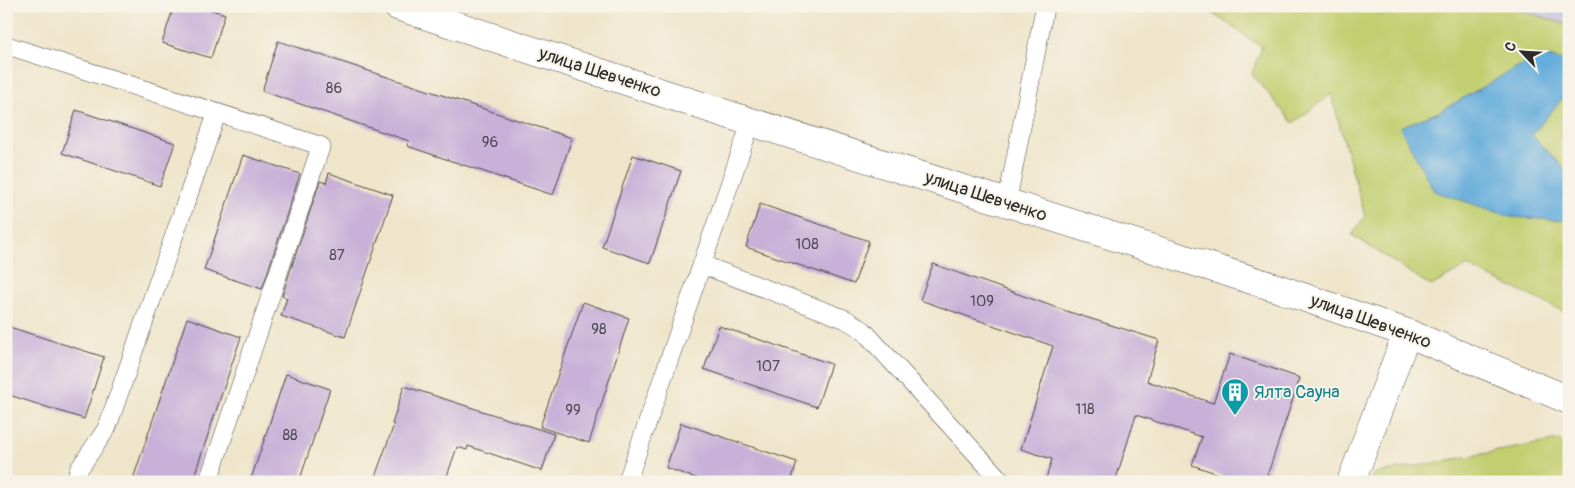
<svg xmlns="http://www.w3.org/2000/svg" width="1575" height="488" font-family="Pangolin,sans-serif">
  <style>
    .industrial { fill: #c0c2dd }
    .green { fill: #c2cf71; stroke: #767d4e }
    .water { fill: #63acdb; stroke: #476c83 }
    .building { fill: #c8b0d8 }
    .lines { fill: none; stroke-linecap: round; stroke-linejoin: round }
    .service-casing { stroke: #484743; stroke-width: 19 }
    .minor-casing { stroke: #484743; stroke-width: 29 }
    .tertiary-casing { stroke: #484743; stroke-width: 29 }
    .service { stroke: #fff; stroke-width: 18 }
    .minor { stroke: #fff; stroke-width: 28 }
    .tertiary { stroke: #fff; stroke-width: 28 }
    .labels { text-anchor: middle; stroke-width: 4; stroke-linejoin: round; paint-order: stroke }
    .number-label { font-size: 15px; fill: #524c56 }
    .street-label { font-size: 18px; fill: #2b2b2b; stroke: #f7f3e8 }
    .culture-label { font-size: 18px; fill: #0d838f; stroke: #f7f3e8; text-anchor: start }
  </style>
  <rect width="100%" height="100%" fill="#f7f3e8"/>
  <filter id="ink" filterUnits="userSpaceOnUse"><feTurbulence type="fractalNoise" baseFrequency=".02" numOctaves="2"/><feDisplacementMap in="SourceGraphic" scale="10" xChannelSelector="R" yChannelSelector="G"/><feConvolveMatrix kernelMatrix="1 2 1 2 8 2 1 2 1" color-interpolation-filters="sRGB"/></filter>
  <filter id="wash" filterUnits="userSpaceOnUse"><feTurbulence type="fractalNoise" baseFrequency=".0096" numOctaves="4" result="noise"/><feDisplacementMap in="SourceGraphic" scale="20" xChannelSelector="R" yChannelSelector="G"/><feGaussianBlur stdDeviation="1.12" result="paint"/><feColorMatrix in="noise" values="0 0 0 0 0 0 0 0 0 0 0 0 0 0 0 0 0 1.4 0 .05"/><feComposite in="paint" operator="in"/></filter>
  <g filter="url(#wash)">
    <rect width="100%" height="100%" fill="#efe5ca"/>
    <!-- industrial -->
    <path class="industrial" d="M1505,6h64v19z"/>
    <!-- green -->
    <path class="green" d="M1201,6h304l64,19v37l-31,-7 -99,57 -39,15 111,90 58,4v93l-102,-48 -36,20 -79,-51 13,-19 -34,-122 -38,29 -41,-49 10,-27z
      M1569,90v83l-37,-38z
      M1559,440l10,8v34h-199l3,-8z"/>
    <!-- water -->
    <path class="water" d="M1538,55l31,7v28l-37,45 37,38v48l-58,-4 -77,-26 -34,-64 39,-15z"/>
    <g id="blocks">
      <!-- building -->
      <path class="building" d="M174,6h25l26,8 -14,44 -49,-15z
        M278,41l294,97 -19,57 -146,-49 2,-5 -147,-50z
        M76,110l99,33 -15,43 -98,-33z
        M243,155l57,19 -38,115 -58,-19z
        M633,155l48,16 -31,92 -48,-16z
        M329,173l64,22 -48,142 -64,-21 6,-18 -5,-2 38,-115 6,2z
        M760,204l109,37 -15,43 -108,-37z
        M933,264l133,47 93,29 -12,41 66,22 17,-49 70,24 -35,104h-23l-50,-17 10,-28 -66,-22 -21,67h-70l7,-23 -31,-10 32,-103 -133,-46z
        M583,302l46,16 -40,125 -49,-16z
        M187,318l54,19 -49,145h-60z
        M6,326l98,31 -20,62 -78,-25z
        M719,326l112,38 -14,43 -113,-38z
        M286,374l44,15 -31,93h-49z
        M404,386l150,48 -12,37 -74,-25 -1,4 -10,-3 -12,35h-72l21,-57 -2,-1z
        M681,423l116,39 -6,20h-83l-42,-14z"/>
    </g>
  </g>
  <g filter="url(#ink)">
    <use href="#blocks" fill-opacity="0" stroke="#484743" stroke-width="1"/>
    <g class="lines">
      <!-- service casing -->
      <g class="service-casing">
        <path id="service" d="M6,45l315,101 -113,336
          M1007,202l38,-196
          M703,265l142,54 18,11 139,152
          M75,482l4,-13 28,-41 110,-315
          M627,482l124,-360"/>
      </g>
      <!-- minor casing -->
      <g class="minor-casing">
        <path id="minor" d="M1351,482l56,-149"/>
      </g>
      <!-- tertiary casing -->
      <g class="tertiary-casing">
        <path id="tertiary" d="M397,6l354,116 526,166 130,45 162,67"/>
      </g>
      <!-- service -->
      <use href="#service" class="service"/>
      <!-- minor -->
      <use href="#minor" class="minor"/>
      <!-- tertiary -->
      <use href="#tertiary" class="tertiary"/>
    </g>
  </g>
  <!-- icons -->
  <defs>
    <g id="building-pin" transform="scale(1.4375)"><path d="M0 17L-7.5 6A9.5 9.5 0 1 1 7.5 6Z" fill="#0f9aa8" stroke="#f7f3e8"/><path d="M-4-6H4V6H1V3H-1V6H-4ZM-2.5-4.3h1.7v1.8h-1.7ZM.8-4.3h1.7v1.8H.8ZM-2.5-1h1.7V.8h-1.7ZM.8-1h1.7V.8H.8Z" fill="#fff"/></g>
  </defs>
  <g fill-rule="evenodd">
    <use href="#building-pin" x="1235" y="392"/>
  </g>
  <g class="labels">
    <!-- number labels -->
    <g class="number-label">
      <text x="334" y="93">86</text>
      <text x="490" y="147">96</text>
      <text x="807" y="249">108</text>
      <text x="337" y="260">87</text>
      <text x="982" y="306">109</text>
      <text x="599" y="334">98</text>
      <text x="768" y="371">107</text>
      <text x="1085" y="414">118</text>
      <text x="573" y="415">99</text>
      <text x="290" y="440">88</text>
    </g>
    <!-- street labels -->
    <g class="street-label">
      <text transform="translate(600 72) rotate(18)" y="6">улица Шевченко</text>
      <text transform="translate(986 196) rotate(18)" y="6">улица Шевченко</text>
      <text transform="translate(1371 321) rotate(20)" y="6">улица Шевченко</text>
    </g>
    <!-- culture labels -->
    <g class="culture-label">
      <text x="1254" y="398">Ялта Сауна</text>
    </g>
  </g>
  <!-- margin -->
  <rect width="1575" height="488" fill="none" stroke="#f7f3e8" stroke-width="25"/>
  <!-- north arrow -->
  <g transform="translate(1522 52) rotate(295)" stroke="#f7f3e8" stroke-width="4" paint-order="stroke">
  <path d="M0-4L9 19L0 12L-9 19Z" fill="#2b2b2b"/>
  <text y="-8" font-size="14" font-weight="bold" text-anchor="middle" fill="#2b2b2b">С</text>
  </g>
</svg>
